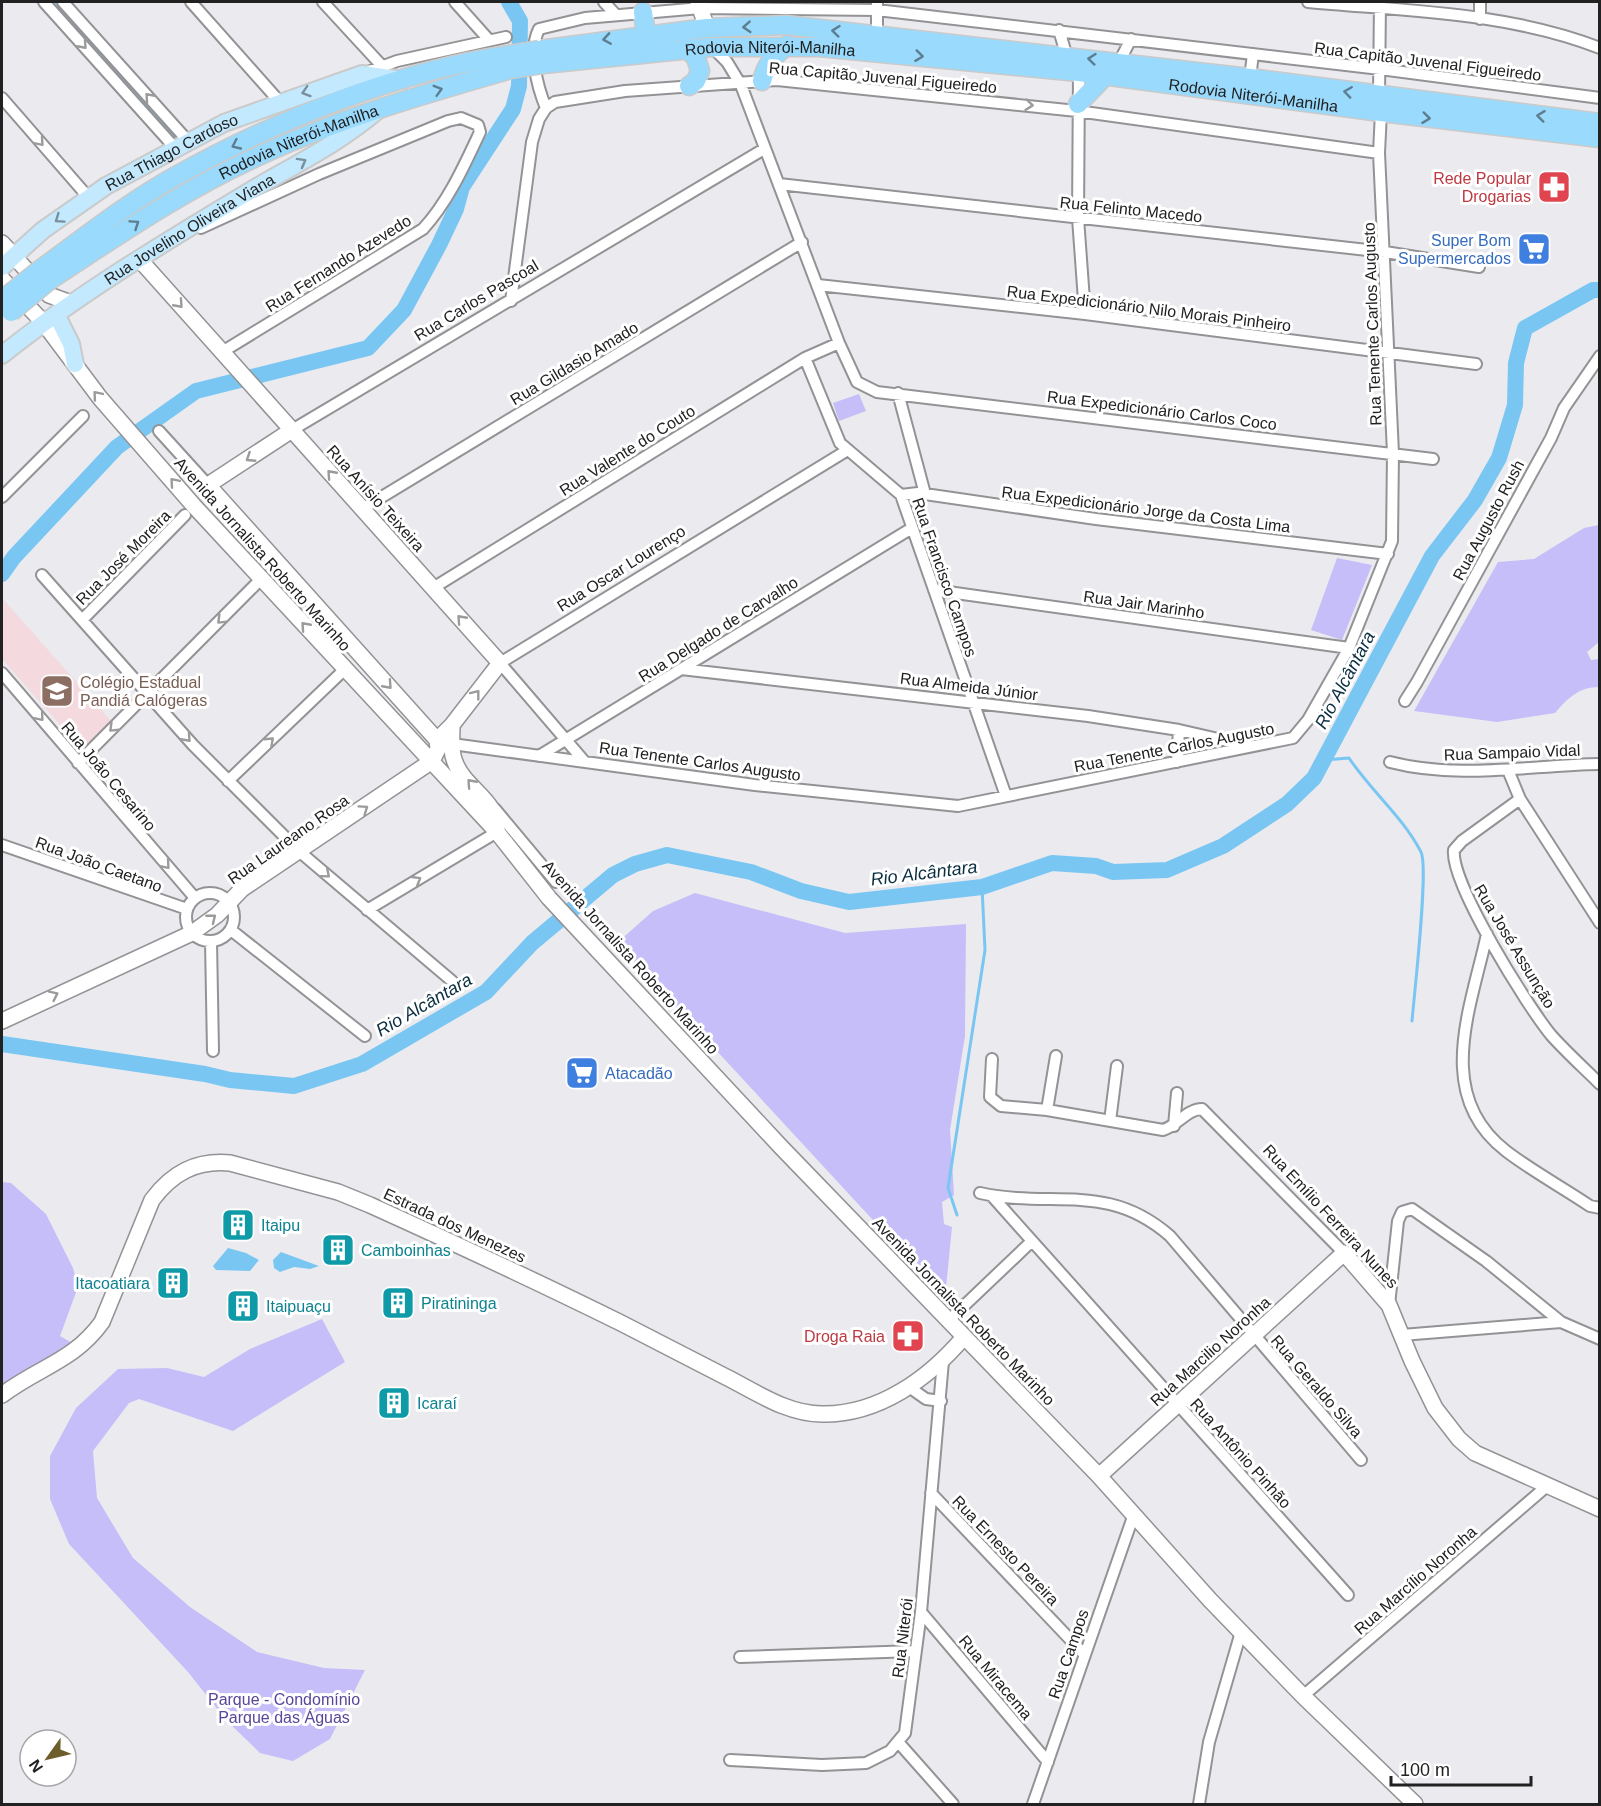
<svg xmlns="http://www.w3.org/2000/svg" width="1601" height="1806" font-family="Helvetica,sans-serif">
  <style>
    .education { fill: #f4dade }
    .green { fill: #c5bef8 }
    .water { fill: #7ac6f2 }
    .lines { fill: none; stroke-linecap: round; stroke-linejoin: round }
    .stream { stroke: #7ac6f2; stroke-width: 3 }
    .river { stroke: #7ac6f2; stroke-width: 16 }
    .street-casing { stroke: #939396; stroke-width: 14 }
    .secondary-casing { stroke: #939396; stroke-width: 18 }
    .primary-casing { stroke: #cacaca; stroke-width: 20 }
    .highway-casing { stroke: #cacaca; stroke-width: 21 }
    .street { stroke: #fff; stroke-width: 10 }
    .secondary { stroke: #fff; stroke-width: 15 }
    .primary { stroke: #c2e9fe; stroke-width: 16 }
    .highway { stroke: #99dafd; stroke-width: 18 }
    .highway-bridge-casing { stroke: #cacaca; stroke-width: 21; stroke-linecap: butt }
    .highway-bridge { stroke: #99dafd; stroke-width: 18 }
    .oneway { stroke: #5d7e90 }
    .oneway2 { stroke: #9b9b9c }
    .oneway3 { stroke: #7a8f9b }
    .labels { text-anchor: middle; stroke-width: 6; stroke-linejoin: round; paint-order: stroke }
    .street-label { font-size: 16px; fill: #212122; stroke: #fff }
    .health-label { font-size: 16px; fill: #be3a42; stroke: #fff; text-anchor: end }
    .shop-label { font-size: 16px; fill: #366cbe; stroke: #fff; text-anchor: end }
    .education-label { font-size: 16px; fill: #785e54; stroke: #fff; text-anchor: start }
    .culture-label { font-size: 16px; fill: #0d838f; stroke: #fff; text-anchor: start }
    .park-label { font-size: 16px; fill: #594799; stroke: #fff }
    .water-label { font-size: 18px; font-style: italic; fill: #0b2f40; stroke: #fff }
  </style>
  <rect width="100%" height="100%" fill="#ebebef"/>
  <!-- education -->
  <path class="education" d="M2,598l111,125 -30,28 -81,-92z"/>
  <!-- green -->
  <path class="green" d="M859,394l7,17 -27,10 -6,-18z
    M1599,525v117l-12,10 4,8 8,-1v28c-20,0 -31,11 -44,26l-58,9 -83,-11 84,-149 36,-3 50,-31z
    M1337,558l35,7 -30,75 -31,-10z
    M695,893l150,40 121,-9 -1,112 -15,94 4,65 -12,7 2,22 8,3 -7,71 -328,-355 36,-32z
    M2,1182l9,1 35,31 27,54 5,19 -18,49 14,8 -72,42z
    M322,1319l23,43 -112,69 -94,-32 -10,4 -36,48 4,47 36,60 57,49 67,45 67,16 41,2 -35,69 -37,22 -33,-8 -34,-33 -38,-48 -119,-128 -19,-45v-43l26,-48 42,-39 49,-1 37,9 46,-28z"/>
  <!-- water -->
  <path class="water" d="M228,1248l18,5 13,7 -9,11 -34,-1 -3,-4z
    M281,1252l38,14 -9,3 -16,-2 -14,5 -6,-4 -1,-8z"/>
  <g class="lines">
    <!-- stream -->
    <path class="stream" d="M1324,760l25,-2c22,33 54,59 72,94 8,15 -7,144 -9,169
      M957,1215l-9,-27 37,-238 -3,-63"/>
    <!-- river -->
    <path class="river" d="M54,2l119,134
      M2,574l12,-17 103,-110 79,-56 172,-43 36,-38 35,-65 17,-36 6,-22 51,-78 6,-23 1,-65 -11,-19
      M2,1044l203,30 25,6 64,6 68,-22 124,-72 46,-49 81,-68 22,-11 32,-9 84,17 50,19 48,11 133,-15 70,-24 44,3 17,6 54,-2 56,-24 64,-42 27,-26 118,-222 43,-56 24,-42 16,-53 1,-42 9,-35 68,-38h7"/>
    <!-- street casing -->
    <g class="street-casing">
      <path id="street" d="M44,2l131,146
        M63,2l125,139
        M191,2l88,99
        M323,2l59,64
        M455,2l34,38
        M604,2l12,13
        M1308,2c97,9 200,10 292,46
        M1480,19v-17
        M1059,30l8,27
        M877,35v-33
        M712,47l15,15 14,23 98,258 18,39 20,10 556,67
        M1119,62l12,-23
        M1079,72l-1,146 7,96
        M365,73l32,-12 109,-24
        M1250,78l3,-24
        M1379,96l1,-94
        M2,98l87,100
        M546,108c-9,-22 -18,-57 -7,-79l46,-11 116,-10 176,2 503,59 220,29
        M779,184l606,68 94,15
        M201,228l118,-54 129,-53 13,-3 17,7 2,7c-16,34 -32,70 -57,97l-201,123
        M818,285l267,29 391,50
        M511,301l21,-159 7,-23 7,-11 9,-6 70,-11 152,-11 300,31 302,42
        M805,358l35,85 61,52 105,301
        M898,393l27,101
        M292,430l472,-281
        M159,431l49,54
        M901,495l17,-2 178,26 292,35
        M2,497l81,-81
        M362,509l440,-267
        M42,575l151,170 107,107 152,129
        M433,588l372,-230 34,-15
        M934,590l415,58
        M82,620l103,-105
        M681,669l407,47 91,14 70,16
        M2,673l193,225
        M1405,701l12,-19 134,-244 13,-30 36,-52
        M452,744l303,41 203,21 335,-68 15,-18 41,-72 43,-107 1,-88 -14,-300 2,-41
        M539,756l373,-228
        M584,761l-84,-98 346,-212
        M1177,762l2,-32
        M1390,762c69,18 140,3 210,2
        M78,763l184,-185
        M1508,770l12,29 80,124
        M228,781l116,-111
        M1520,799l-58,42 -8,9c-4,33 74,157 97,185 15,17 33,33 49,49
        M495,809l61,73
        M2,845l185,64
        M186 917a24 24 0 1 1 48 0a24 24 0 1 1-48 0Z
        M367,910l130,-78
        M231,930l134,106
        M1487,934c-16,74 -54,161 19,217 26,20 56,36 84,55l10,2
        M211,941l2,110
        M992,1059l-2,38 11,9 46,4 116,20c14,-4 24,-21 39,-21l142,144
        M1047,1110l9,-54
        M1110,1121l7,-55
        M1174,1126l3,-33
        M980,1193c73,16 127,-12 190,43l191,224
        M992,1196l356,399
        M1389,1305l9,-84 4,-9 10,-3 74,52 75,61
        M948,1321l84,-80
        M1402,1335l159,-13 39,17
        M909,1387l17,12 15,2
        M931,1493l153,161
        M921,1612l127,150
        M740,1657l174,-6
        M1303,1696l244,-210
        M899,1743l54,61
        M730,1760l92,5 44,-2 24,-12 15,-18 16,-121 22,-251
        M1033,1804l101,-290
        M1199,1804l10,-62 32,-110"/>
    </g>
    <!-- secondary casing -->
    <g class="secondary-casing">
      <path id="secondary" d="M698,2l9,26
        M2,243l47,52 22,8
        M140,260l360,403 -48,62 -15,15
        M2,279l41,43 57,76 94,108 303,326 52,66 232,249 318,329 111,124 93,96 112,108
        M452,725c0,12 -2,26 3,37 10,28 44,37 42,70
        M2,1021l190,-88 25,-18 25,-26 190,-128 6,-12 -1,-9 -229,-255 84,-55
        M2,1395c37,-28 72,-34 100,-73l50,-122c20,-27 44,-40 78,-37l108,29 32,13c84,38 168,77 251,118 35,18 70,36 105,54 30,15 61,37 96,37 57,1 107,-36 142,-77
        M1099,1476l245,-223 45,52 23,56 23,47 24,31 16,14 125,56"/>
    </g>
    <!-- primary casing -->
    <g class="primary-casing">
      <g id="primary">
        <path id="s1" d="M2,267l41,-37 63,-44 118,-63 138,-49 41,6"/>
        <path d="M56,314l15,30 4,20"/>
        <path id="s2" d="M2,355c75,-60 160,-111 243,-161 45,-27 92,-49 132,-83"/>
      </g>
    </g>
    <!-- highway casing -->
    <g class="highway-casing">
      <g id="highway">
        <path d="M643,12l3,23"/>
        <path d="M687,48l9,10 4,13 -4,10 -7,5"/>
        <path d="M539,50l168,-22 79,-3 464,53 350,45"/>
        <path id="s3" d="M543,64l168,-17h108l260,25 302,40 219,26"/>
        <path d="M762,81c4,-17 12,-25 25,-36"/>
        <path d="M1078,104l27,-28"/>
        <path d="M41,269c44,-32 88,-67 135,-93 99,-55 221,-105 333,-121"/>
        <path id="s4" d="M51,279c66,-43 131,-88 203,-121 83,-39 170,-64 257,-89"/>
      </g>
    </g>
    <!-- street -->
    <use href="#street" class="street"/>
    <!-- secondary -->
    <use href="#secondary" class="secondary"/>
    <!-- primary -->
    <use href="#primary" class="primary"/>
    <!-- highway -->
    <use href="#highway" class="highway"/>
    <!-- highway-bridge casing -->
    <g class="highway-bridge-casing">
      <path id="highway-bridge" d="M509,55l30,-5
        M511,69l32,-5
        M2,300l39,-31
        M11,312l40,-33"/>
    </g>
    <!-- highway-bridge -->
    <use href="#highway-bridge" class="highway-bridge"/>
  </g>
  <!-- one-way arrows -->
  <defs><path id="oneway-chevron" d="M-2-3.5L2.5 0L-2 3.5" fill="none" stroke-width="1.6" stroke-linecap="round" stroke-linejoin="round" transform="scale(1.5)"/></defs>
  <g class="oneway">
    <use href="#oneway-chevron" transform="translate(747 27) rotate(176)"/>
    <use href="#oneway-chevron" transform="translate(836 31) rotate(-174)"/>
    <use href="#oneway-chevron" transform="translate(607 39) rotate(171)"/>
    <use href="#oneway-chevron" transform="translate(919 56) rotate(7)"/>
    <use href="#oneway-chevron" transform="translate(1092 59) rotate(-174)"/>
    <use href="#oneway-chevron" transform="translate(438 90) rotate(-16)"/>
    <use href="#oneway-chevron" transform="translate(1348 92) rotate(-172)"/>
    <use href="#oneway-chevron" transform="translate(1541 116) rotate(-173)"/>
    <use href="#oneway-chevron" transform="translate(1426 118) rotate(7)"/>
    <use href="#oneway-chevron" transform="translate(236 145) rotate(155)"/>
    <use href="#oneway-chevron" transform="translate(135 224) rotate(-34)"/>
  </g>
  <g class="oneway2">
    <use href="#oneway-chevron" transform="translate(83 45) rotate(48)"/>
    <use href="#oneway-chevron" transform="translate(149 97) rotate(-132)"/>
    <use href="#oneway-chevron" transform="translate(1029 105) rotate(6)"/>
    <use href="#oneway-chevron" transform="translate(40 142) rotate(49)"/>
    <use href="#oneway-chevron" transform="translate(179 304) rotate(48)"/>
    <use href="#oneway-chevron" transform="translate(97 395) rotate(-130)"/>
    <use href="#oneway-chevron" transform="translate(250 458) rotate(147)"/>
    <use href="#oneway-chevron" transform="translate(331 474) rotate(-132)"/>
    <use href="#oneway-chevron" transform="translate(174 482) rotate(-131)"/>
    <use href="#oneway-chevron" transform="translate(461 619) rotate(-132)"/>
    <use href="#oneway-chevron" transform="translate(221 620) rotate(135)"/>
    <use href="#oneway-chevron" transform="translate(305 626) rotate(-132)"/>
    <use href="#oneway-chevron" transform="translate(388 685) rotate(48)"/>
    <use href="#oneway-chevron" transform="translate(476 694) rotate(-52)"/>
    <use href="#oneway-chevron" transform="translate(40 717) rotate(50)"/>
    <use href="#oneway-chevron" transform="translate(113 728) rotate(136)"/>
    <use href="#oneway-chevron" transform="translate(187 738) rotate(48)"/>
    <use href="#oneway-chevron" transform="translate(270 741) rotate(-43)"/>
    <use href="#oneway-chevron" transform="translate(471 783) rotate(-132)"/>
    <use href="#oneway-chevron" transform="translate(364 809) rotate(-35)"/>
    <use href="#oneway-chevron" transform="translate(166 865) rotate(49)"/>
    <use href="#oneway-chevron" transform="translate(326 874) rotate(40)"/>
    <use href="#oneway-chevron" transform="translate(417 880) rotate(-31)"/>
    <use href="#oneway-chevron" transform="translate(212 918) rotate(-39)"/>
    <use href="#oneway-chevron" transform="translate(54 995) rotate(-26)"/>
  </g>
  <g class="oneway3">
    <use href="#oneway-chevron" transform="translate(306 92) rotate(162)"/>
    <use href="#oneway-chevron" transform="translate(302 162) rotate(-29)"/>
    <use href="#oneway-chevron" transform="translate(59 219) rotate(145)"/>
  </g>
  <!-- icons -->
  <defs>
    <g id="pharmacy-square" transform="scale(1.725)"><rect x="-9" y="-9" width="18" height="18" rx="4" fill="#e0444e" stroke="#fff"/><path d="M-2-6h4v4h4v4h-4v4h-4v-4h-4v-4h4Z" fill="#fff"/></g>
    <g id="supermarket-square" transform="scale(1.725)"><rect x="-9" y="-9" width="18" height="18" rx="4" fill="#3f7fe0" stroke="#fff"/><path d="M-6-5.5h2.5l.6 2H6L4.5 2H-2.5L-4.4-4H-6ZM-1.5 3.2a1.3 1.3 0 1 0 .1 0ZM3 3.2a1.3 1.3 0 1 0 .1 0Z" fill="#fff"/></g>
    <g id="school-square" transform="scale(1.725)"><rect x="-9" y="-9" width="18" height="18" rx="4" fill="#8d6e63" stroke="#fff"/><path d="M0-5L7-2L0 1L-7-2ZM-4 1L0 2.5L4 1V4Q0 6-4 4Z" fill="#fff"/></g>
    <g id="building-square" transform="scale(1.725)"><rect x="-9" y="-9" width="18" height="18" rx="4" fill="#0f9aa8" stroke="#fff"/><path d="M-4-6H4V6H1V3H-1V6H-4ZM-2.5-4.3h1.7v1.8h-1.7ZM.8-4.3h1.7v1.8H.8ZM-2.5-1h1.7V.8h-1.7ZM.8-1h1.7V.8H.8Z" fill="#fff"/></g>
  </defs>
  <g fill-rule="evenodd">
    <use href="#pharmacy-square" x="1554" y="187"/>
    <use href="#supermarket-square" x="1534" y="249"/>
    <use href="#school-square" x="57" y="691"/>
    <use href="#supermarket-square" x="582" y="1073"/>
    <use href="#building-square" x="238" y="1225"/>
    <use href="#building-square" x="338" y="1250"/>
    <use href="#building-square" x="173" y="1283"/>
    <use href="#building-square" x="398" y="1303"/>
    <use href="#building-square" x="243" y="1306"/>
    <use href="#pharmacy-square" x="908" y="1336"/>
    <use href="#building-square" x="394" y="1403"/>
  </g>
  <g class="labels">
    <!-- street labels -->
    <g class="street-label">
      <text dy="6" stroke="none"><textPath href="#s3" startOffset="228">Rodovia Niterói-Manilha</textPath></text>
      <text transform="translate(1428 61) rotate(7)" y="6">Rua Capitão Juvenal Figueiredo</text>
      <text transform="translate(883 77) rotate(5)" y="6">Rua Capitão Juvenal Figueiredo</text>
      <text dy="6" stroke="none"><textPath href="#s3" startOffset="714">Rodovia Niterói-Manilha</textPath></text>
      <text dy="6" stroke="none"><textPath href="#s4" startOffset="284">Rodovia Niterói-Manilha</textPath></text>
      <text dy="6" stroke="none"><textPath href="#s1" startOffset="206">Rua Thiago Cardoso</textPath></text>
      <text transform="translate(1131 209) rotate(6)" y="6">Rua Felinto Macedo</text>
      <text dy="6" stroke="none"><textPath href="#s2" startOffset="226">Rua Jovelino Oliveira Viana</textPath></text>
      <text transform="translate(338 263) rotate(-32)" y="6">Rua Fernando Azevedo</text>
      <text transform="translate(476 300) rotate(-31)" y="6">Rua Carlos Pascoal</text>
      <text transform="translate(1149 308) rotate(7)" y="6">Rua Expedicionário Nilo Morais Pinheiro</text>
      <text transform="translate(1372 324) rotate(-92)" y="6">Rua Tenente Carlos Augusto</text>
      <text transform="translate(574 363) rotate(-31)" y="6">Rua Gildasio Amado</text>
      <text transform="translate(1162 410) rotate(7)" y="6">Rua Expedicionário Carlos Coco</text>
      <text transform="translate(627 450) rotate(-32)" y="6">Rua Valente do Couto</text>
      <text transform="translate(376 498) rotate(48)" y="6">Rua Anísio Teixeira</text>
      <text transform="translate(1146 509) rotate(7)" y="6">Rua Expedicionário Jorge da Costa Lima</text>
      <text transform="translate(1488 520) rotate(-62)" y="6">Rua Augusto Rush</text>
      <text transform="translate(263 554) rotate(48)" y="6">Avenida Jornalista Roberto Marinho</text>
      <text transform="translate(123 557) rotate(-45)" y="6">Rua José Moreira</text>
      <text transform="translate(621 568) rotate(-32)" y="6">Rua Oscar Lourenço</text>
      <text transform="translate(945 577) rotate(71)" y="6">Rua Francisco Campos</text>
      <text transform="translate(1144 604) rotate(8)" y="6">Rua Jair Marinho</text>
      <text transform="translate(718 629) rotate(-32)" y="6">Rua Delgado de Carvalho</text>
      <text transform="translate(969 686) rotate(7)" y="6">Rua Almeida Júnior</text>
      <text transform="translate(1174 747) rotate(-11)" y="6">Rua Tenente Carlos Augusto</text>
      <text transform="translate(1512 752) rotate(-2)" y="6">Rua Sampaio Vidal</text>
      <text transform="translate(700 761) rotate(8)" y="6">Rua Tenente Carlos Augusto</text>
      <text transform="translate(109 776) rotate(50)" y="6">Rua João Cesarino</text>
      <text transform="translate(288 839) rotate(-35)" y="6">Rua Laureano Rosa</text>
      <text transform="translate(99 864) rotate(20)" y="6">Rua João Caetano</text>
      <text transform="translate(1515 946) rotate(59)" y="6">Rua José Assunção</text>
      <text transform="translate(631 957) rotate(48)" y="6">Avenida Jornalista Roberto Marinho</text>
      <text transform="translate(1331 1216) rotate(47)" y="6">Rua Emílio Ferreira Nunes</text>
      <text transform="translate(455 1225) rotate(25)" y="6">Estrada dos Menezes</text>
      <text transform="translate(964 1311) rotate(46)" y="6">Avenida Jornalista Roberto Marinho</text>
      <text transform="translate(1210 1351) rotate(-42)" y="6">Rua Marcilio Noronha</text>
      <text transform="translate(1317 1386) rotate(49)" y="6">Rua Geraldo Silva</text>
      <text transform="translate(1241 1453) rotate(48)" y="6">Rua Antônio Pinhão</text>
      <text transform="translate(1006 1550) rotate(46)" y="6">Rua Ernesto Pereira</text>
      <text transform="translate(1415 1580) rotate(-41)" y="6">Rua Marcílio Noronha</text>
      <text transform="translate(902 1638) rotate(-83)" y="6">Rua Niterói</text>
      <text transform="translate(1068 1654) rotate(-71)" y="6">Rua Campos</text>
      <text transform="translate(996 1677) rotate(50)" y="6">Rua Miracema</text>
    </g>
    <!-- health labels -->
    <g class="health-label">
      <text x="1531" y="184">Rede Popular<tspan x="1531" dy="18">Drogarias</tspan></text>
      <text x="885" y="1342">Droga Raia</text>
    </g>
    <!-- shop labels -->
    <g class="shop-label">
      <text x="1511" y="246">Super Bom<tspan x="1511" dy="18">Supermercados</tspan></text>
      <text x="605" y="1079" text-anchor="start">Atacadão</text>
    </g>
    <!-- education labels -->
    <g class="education-label">
      <text x="80" y="688">Colégio Estadual<tspan x="80" dy="18">Pandiá Calógeras</tspan></text>
    </g>
    <!-- culture labels -->
    <g class="culture-label">
      <text x="261" y="1231">Itaipu</text>
      <text x="361" y="1256">Camboinhas</text>
      <text x="150" y="1289" text-anchor="end">Itacoatiara</text>
      <text x="421" y="1309">Piratininga</text>
      <text x="266" y="1312">Itaipuaçu</text>
      <text x="417" y="1409">Icaraí</text>
    </g>
    <!-- park labels -->
    <g class="park-label">
      <text x="284" y="1705">Parque - Condomínio<tspan x="284" dy="18">Parque das Águas</tspan></text>
    </g>
    <!-- water labels -->
    <g class="water-label">
      <text transform="translate(1345 680) rotate(-62)" y="6">Rio Alcântara</text>
      <text transform="translate(924 873) rotate(-7)" y="6">Rio Alcântara</text>
      <text transform="translate(424 1005) rotate(-30)" y="6">Rio Alcântara</text>
    </g>
  </g>
  <!-- border -->
  <rect width="1601" height="1806" fill="none" stroke="#212122" stroke-width="6"/>
  <!-- north arrow -->
  <g transform="translate(48 1758) rotate(236)"><circle r="28" fill="#ffffff" stroke="#a6a6a7" stroke-width="1.5"/>
  <path d="M0-4.5L10 22L0 15L-10 22Z" fill="#6d5f2c"/>
  <text y="-9" font-size="16" font-weight="bold" text-anchor="middle" fill="#212122">N</text>
  </g>
  <!-- scale -->
  <path d="M1391 1776v9h140v-9" fill="none" stroke="#212122" stroke-width="3"/>
  <text x="1400" y="1776" font-size="18" fill="#212122" stroke="#ffffff" stroke-width="4.5" paint-order="stroke">100 m</text>
</svg>
